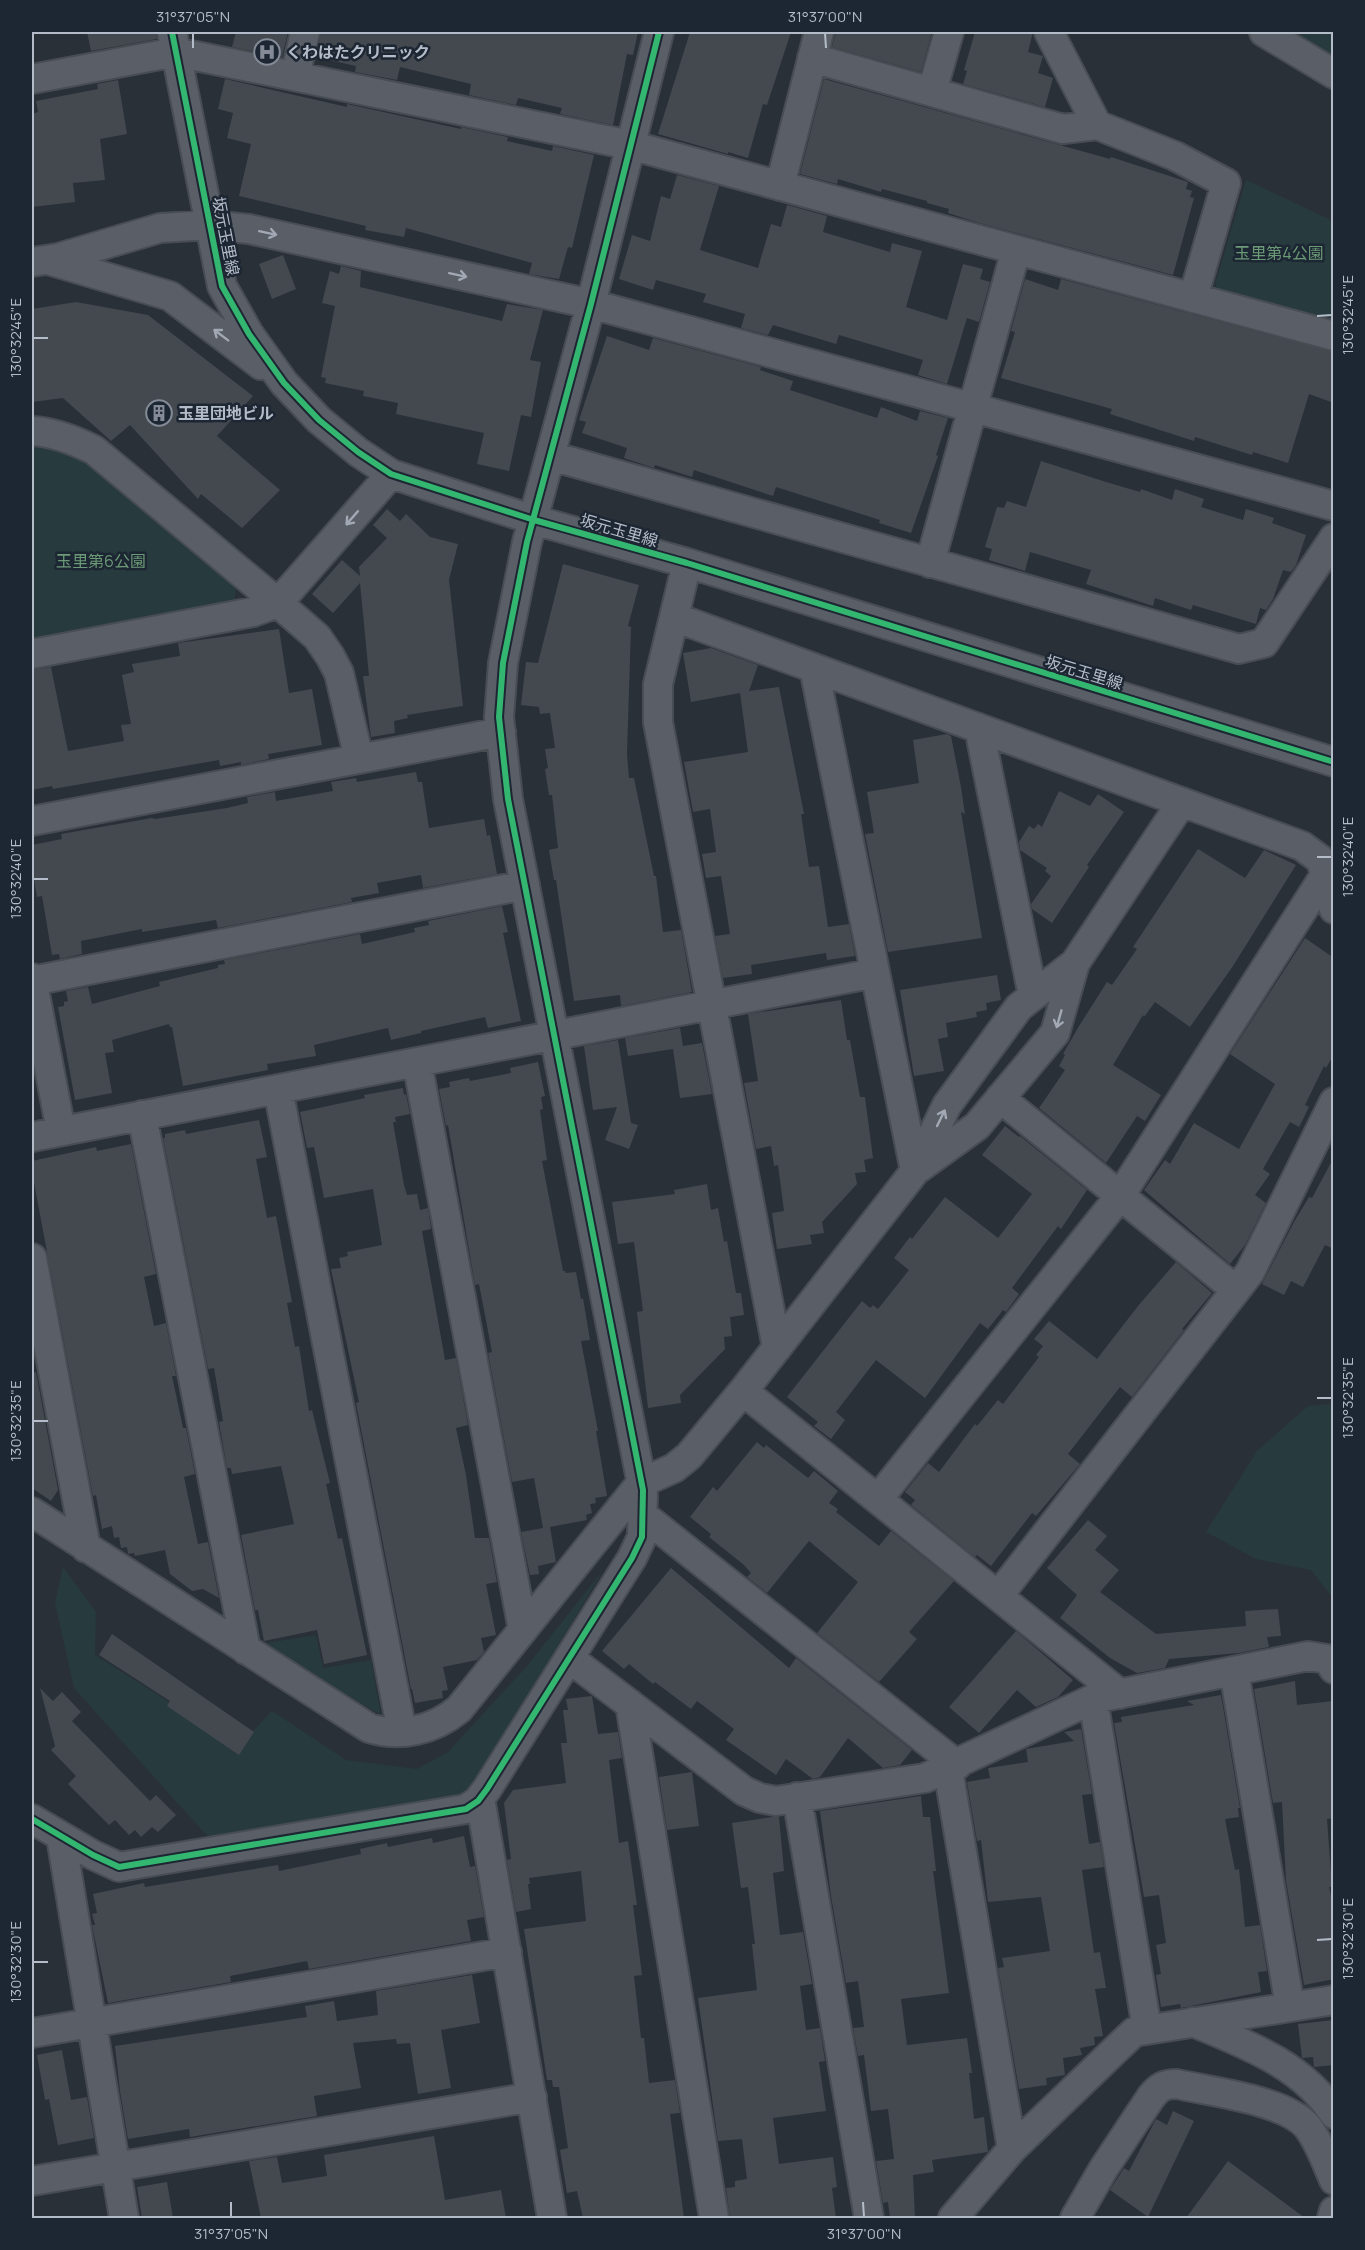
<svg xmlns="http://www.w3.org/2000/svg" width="1365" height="2250" font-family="Manrope,'Noto Sans JP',sans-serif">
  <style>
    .green { fill: #273a3e }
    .building { fill: #444950 }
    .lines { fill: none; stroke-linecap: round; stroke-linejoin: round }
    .minor-casing { stroke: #484c53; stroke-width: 32 }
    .minor { stroke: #5a5e66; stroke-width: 28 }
    .cycleway-casing { stroke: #1d2633; stroke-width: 10 }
    .cycleway { stroke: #33b770; stroke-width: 6 }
    .oneway { stroke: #a2a9b5 }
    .ticks { fill: none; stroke: #b4bcc9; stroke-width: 2 }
    .labels { text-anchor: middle; stroke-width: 5; stroke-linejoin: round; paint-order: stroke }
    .poi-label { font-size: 16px; font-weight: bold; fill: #b4bcc9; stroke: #1d2633; text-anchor: start }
    .street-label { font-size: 16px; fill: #b4bcc9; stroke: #1d2633 }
    .park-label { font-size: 16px; fill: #6b9a76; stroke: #1d2633 }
    .neatline { fill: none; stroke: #b4bcc9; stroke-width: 2 }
    .ticks-label { font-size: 15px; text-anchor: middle; fill: #b4bcc9 }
  </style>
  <rect width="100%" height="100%" fill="#2a3038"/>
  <!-- green -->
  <path class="green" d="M1291,32h42v23z
    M1246,180l83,39 4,6v100l-115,-36 -3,-5z
    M32,445l32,5 25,12 147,124 -2,20 -202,40z
    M1333,1404h1l-1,194 -22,-28 -55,-11 -50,-27 51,-81 51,-45z
    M63,1567l33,45 -1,43 144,91 33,-35 74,49 71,9 31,-17 79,-86 77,-97 -118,198 -22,28 -254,44 -136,-151 -19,-85z
    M316,1635l7,33 48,-8 10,55 -122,-71z"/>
  <!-- building -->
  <path class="building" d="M87,32h69l1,7 -66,12z
    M236,32h52l-6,25 -50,-10z
    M321,32h317l-5,23 -6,-1 -14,71 -53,-11 2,-6 -44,-10 -2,7 -47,-10 2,-11 -71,-17 -3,13 -42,-8 1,-6 -40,-9z
    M690,32h101l-24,73 -4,-1 -15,54 -20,-6v2l-70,-20z
    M836,32h96l-11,40 -89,-25z
    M975,32h58l-5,20 15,4 -5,17 15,5 -8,29 -82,-23 4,-13 -3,-1z
    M225,79l122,28v-3l114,25v-2l47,10 -1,4 45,10 1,-5 41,9 -22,93 -4,-1 -9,32 -30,-5 3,-11 -126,-35 -2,9 -39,-7 1,-4 -127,-30 12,-52 -24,-6 6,-25 -15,-4z
    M824,79l286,80 1,-2 77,25 -2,7 6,2 -2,6 4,1 -21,77 -194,-52 -31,-10 1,-4 -22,-6v-2l-45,-12 -1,3 -43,-13 -1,5 -37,-10z
    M118,80l9,54 -27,5 5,41 -32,3 2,19 -43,5v-93l6,-2 -2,-11 62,-12 -1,-5z
    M677,175l42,11 -19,64 58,18 13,-44 10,3 6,-22 40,11 -4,16 67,20 2,-9 30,8 -16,56 41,13 16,-56 20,5 -3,10 10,3 -11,40 -12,-4 -20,66 -29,-9 5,-15 -84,-25 -3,9 -63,-19 -5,10 -27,-7 4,-14 -42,-12 3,-8 -50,-14 -3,10 -34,-11 13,-44 18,6 11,-45 9,3z
    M283,255l13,34 -24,10 -13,-35z
    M341,266l20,5 -1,16 142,34 5,-17 36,6 -13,50 11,2 -10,55 -10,-2 -12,56 -32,-7 7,-31 -88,-19 2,-11 -35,-7 1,-5 -39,-8 1,-5 -5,-1 14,-71 -13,-3 8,-32 9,3z
    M1025,279l33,11 3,-11 273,73v51l-25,-9 -21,69 -35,-11 -1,3 -57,-18 -1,4 -84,-27 2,-5 -111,-31 14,-46 -4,-1z
    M76,302l72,13 105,81 -36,40 63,54 -38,38 -41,-34 -3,5 -68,-74 -19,16 -48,-43 -31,4v-93z
    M607,336l42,14 4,-12 108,29 -1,3 33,11 -3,9 87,28 4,-11 36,14 3,-10 28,7 -12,37 2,1 -27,77 -32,-10 1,-3 -104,-33 -3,9 -79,-26 -2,7 -37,-12 -1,3 -30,-10 3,-10 -45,-15 4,-11 -7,-2z
    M1041,461l65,21 34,10 1,-3 31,11 3,-11 29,10 -3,8 42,13 3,-11 28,9 -2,5 34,12 -10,30 -5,7 -8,-2 -10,29 -7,11 -6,-2 -4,16 -63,-19 -2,5 -36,-12 -2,8 -67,-22 5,-14 -61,-18 -5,19 -36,-11 3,-11 -7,-2 12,-40 7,1 3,-7 19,6z
    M387,509l13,12 6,-7 24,23 28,7 -9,36 14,126 -56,9 1,3 -14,3 1,12 -24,4 -8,-61h6l-9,-93 -27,30 -21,-19 30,-34 18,16 -1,-9 28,-29 -14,-13z
    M563,564l76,21 -11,41 3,1 -4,127 2,24h5l20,98h2l7,56 18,-2 11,62 -71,14 -1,-11 -46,6 -18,-121h-2l-5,-30 9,-2 -6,-53h-3l-4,-26 3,-1 -3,-19 10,-1 -5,-35 -10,1 -1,-7 -18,-2 5,-43 12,1z
    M279,629l10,64 23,-4 10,56 -54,9 1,5 -28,6v-3l-21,4 -1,-6 -166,29 -1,-3 -20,4v-120l19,-3 17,84 56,-10 -3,-16 10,-1 -9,-49 12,-3 -2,-8 48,-8 -2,-13z
    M711,648l47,17 -9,26 30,-4 25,127h-3l8,53 10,-1 9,61 21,-3 6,32 -28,4 -1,-7 -75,12 1,9 -29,4 -8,-42 15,-2 -9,-58 -15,2 -4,-24 14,-2 -6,-43 -17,3 -9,-50 64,-10 -8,-59 -49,9 -8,-49z
    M947,734l4,2 10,51 4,27 -4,-2 21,126 -94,14 -23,-118 9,-1 -7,-41 52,-9 -6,-43z
    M416,772l2,10h4l7,46 55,-9 3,17 3,-1 7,39 -74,14 -2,-13 -44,8 2,10 -28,5 1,4 -134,26 -2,-8 -74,12v-3l-61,12 1,13 -22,5 -1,-5 -7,1 -10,-59 -5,1 -5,-30v-22l30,-6 -1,-5 91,-16 3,1 72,-11 21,-5 -1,-6 28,-5 1,9 57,-10 -2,-9 25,-4 1,4z
    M1059,791l31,15 8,-12 26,18 -37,53 2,2 -37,56 -20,-14 -1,-5 20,-28 -6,-5 2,-3 -27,-18 -1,-8 10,-16 5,3 4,-5 4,3z
    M1198,849l47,29 19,-28 32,15 -63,101 -43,61 -35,-25 -11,15 -1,-2 -30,50 48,30 -16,26 -8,-5 -31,47 -67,-55 26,-38 -6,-4 6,-11 -2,-1 16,-28 28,-44 5,3 25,-36 -4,-2z
    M502,906l6,26 -5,1 18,88 -33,7 -3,-11 -64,14v2l-30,7 -3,-12 -74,17 2,11 -49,8 1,6 -85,16 -11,-59h-2l-1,-3 -57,16 2,12 -9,1 7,40 -37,7 -17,-93 6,-1v-4l4,-1 -2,-10 22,-4 4,17 68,-18 -1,-4 59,-14v-3l7,-1 -1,-4 136,-26 2,10 53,-12 -1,-4 15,-3 -1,-4z
    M1305,938l29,20v96l-8,14 -2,-2 -19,39 4,2 -10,20 -9,-5 -27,47 7,5 -15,21 11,8 -21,42 -15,19 -86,-74 21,-30 5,4 24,-41 45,26 36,-65 -45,-30z
    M997,975l4,25 -15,3 1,7 -11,2 1,5 -31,6 2,14 -10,2 6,32 -30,5 -14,-86z
    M841,1000l6,40h3l10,57h5l8,61 -9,2 2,12 -11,1 2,11 -35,38 2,11 -14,2 2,9 -35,5 -5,-36 12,-2 -6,-46 -4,1 -3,-20 -15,3 -12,-66 14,-2 -10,-67z
    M680,1028l3,18 19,-3 10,51 -32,4 -7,-49 -45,7 -3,-18z
    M618,1040l13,83 7,2 -9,24 -24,-9 12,-33 -24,3 -9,-64z
    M538,1062l7,34 -4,1 2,12 -3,1 7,50 -5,1 21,110h2l1,2 10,-1 5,27 2,-1 7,42 -9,1 17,90h-2l11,65 -12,2 1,5 -6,1 2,9 -6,2 1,5 -37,7 6,35 -18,4 1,8 -9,1 -9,-43 22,-4 -9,-50 -22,4 -24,-129 4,-1 -13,-68 -4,1 -27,-160 -2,1 -7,-37 11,-2 -1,-5 20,-4 1,3 41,-8 -1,-5z
    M403,1088l1,7 2,-1 4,20 -15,3 1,5h-3l11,63 3,10 10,-1 3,16 8,-2 3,21 -9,2 23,129 11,-2 12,67 -12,3 10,47 9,63h14l8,44 -11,2 10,51 -15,3 3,14 -7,8 -34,7 5,23 -6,1 1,7 -28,5 -3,-14h-1l-55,-286 3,-1 -28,-133 10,-1 -2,-10 9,-2 -1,-4 35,-7 -9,-56 -49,9 -10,-51 -7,1 -7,-36 65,-14 -1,-3z
    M259,1120l8,37 -11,2 11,59 9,-2 16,86 -5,1 8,44 4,-1 10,65 3,-1 18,73 -4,1 12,55 4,-1 25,117 -43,9 -7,-34 -53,11 -6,-31h-3l-14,-75 53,-11 -13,-58 -49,8 -1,-6h-4l-8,-46 4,-1 -9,-53 -6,1 -45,-231h2v-4l20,-4 1,4z
    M1005,1126l14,11 1,-1 67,54 -26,39 -3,-3 -46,62 7,6 -13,18 -3,-2 -15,19 -8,-6 -55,75 -49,-38 -40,52 9,8 -14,19 -17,-13 4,-4 -31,-25 75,-96 8,7 3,-3 5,4 31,-39 -15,-12 16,-21 2,2 33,-42 53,41 34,-44 -50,-39z
    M131,1144l25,130 -12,3 10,49 12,-3 10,53h-4l11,52h3l9,46 -11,3 14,67 10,-2 11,56 -16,-9 -11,2 -22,-17 -5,-24 -30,6 -1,-3 -6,1 -1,-7 -6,1 -2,-11 -5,1 -2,-12 -10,3 -6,-34 -3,1 -61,-324v-11l64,-14 1,4z
    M1334,1157v92l-9,-4 -22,42 -12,-6 -7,14 -22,-11 32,-62 15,-25 3,1z
    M707,1184l4,26 7,-2 6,34 3,-1 9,52h5l3,22 -14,2 2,19 -8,1 1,12 -45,46 1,8 -33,5 -11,-96 6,-1 -9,-69 -16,2 -6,-42 63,-8 -1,-4z
    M1176,1262l36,31 -30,36 2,1 -52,67 -12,-10 -52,67 12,10 -44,52 -4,-3 -41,53 -14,-11 -2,2 -64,-52 4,-5 -10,-8 23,-29 11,9 36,-48 2,2 21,-26 5,4 36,-47 -3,-2 7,-9 -9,-7 15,-18 48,38 41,-53z
    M36,1372l22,118 -7,11 -19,-13v-115z
    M757,1442l7,6 2,-3 42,33 6,-7 24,20 -9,12 9,6 -2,3 43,34 12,-15 63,50 -45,51 8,7 -38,43 -62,-49 41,-51 -49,-41 -42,52 -20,-16 4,-4 -7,-8 -35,-28 2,-3 -21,-17 23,-30 4,4z
    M1088,1520l19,16 -12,14 24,20 -19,22 56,42 90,-8 -1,-15 33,-2 3,27 -14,1 2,10 -30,6 -70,6 -4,9 -28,5 -27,-15 -50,-40 17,-23 -30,-27z
    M671,1568l118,100 7,-10 116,92 -12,15 -17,3 -35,-30 -28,39 -7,2 -27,-20 -10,16 -50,-35 8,-11 -37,-28 -6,8 -36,-27 -2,2 -24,-20 -5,5 -22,-18z
    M1016,1631l57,49 -15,17 -22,10 -19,-17 -38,43 -30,-26z
    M112,1634l142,98 -15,23 -72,-49 3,-5 -71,-46z
    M1295,1681l2,24 37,-4v85h-3l2,32 -6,1 5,68h-3l5,24v68l-30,6 -18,-104 -4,-79 -9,1 -19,-114z
    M40,1688l13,13 9,-9 19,20 -9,9 78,80 6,-6 20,20 -18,17 -6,-5 -11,10 -6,-7 -6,5 -14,-15 -6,5 -41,-41 8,-8 -25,-26 4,-4z
    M1221,1695l19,113h-2l1,9 -14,2 10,51 4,-1 6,58 15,-2 7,46 -9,1 3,20 -80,16 -1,-4 -19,3 -5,-32 5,-1 -5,-29 10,-2 -7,-48 -15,2 -30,-174 8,-1 -1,-5 73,-12 -7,-4z
    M592,1696l6,38 20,-2 4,26 -13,2 10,83 9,-2 9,64h-4l9,70 -8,1 7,62h3l5,45 26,-3 5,33 -10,1 14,104h-101l-6,-27 -10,2 -7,-43 8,-2 -9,-61h-6l-1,-7h-5l-23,-151 62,-8 -5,-50 -52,7 1,6h-2l3,25 -15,3 -9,-52 4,-1 -7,-56 9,-13 53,-7 -5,-40h6l-4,-33h5l-2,-11z
    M1081,1729l11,65 -10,1 7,49 11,-2 4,25 -22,3 12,83 6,-1 6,36 -11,1 8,47 -9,1 1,8 -15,3 2,7 -19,3 2,17 -19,3 1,7 -28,4 -21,-121 6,-1 -2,-9 48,-7 -9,-54 -53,5 -7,-62 -4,1 -10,-59 23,-4 -2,-10 40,-6 -2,-13 48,-8 -10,-9z
    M692,1772l7,54 -32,4 -8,-53z
    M921,1796l2,21h7l6,54h-3l16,122 -48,6 6,46 60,-7 5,35h-3l5,46 10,-2 4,35 -56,8 2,12 -21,3 2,43h-25l-2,-16 -5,1 -7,-42 18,-2 -6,-50 -17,2 -7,-56 -6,1 -5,-28 11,-1 -6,-46 -12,2 -15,-87 -11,-85z
    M772,1817h7l5,54 -11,2 7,62 23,-3 9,52 -12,2 6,44 14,-2 5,33 -6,1 7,49 -53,7 6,46 54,-7 4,30 -5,1 4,30h-106l-4,-30 9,-1v-6l12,-2 -5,-40 -24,2 -20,-143 59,-8 -5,-46h3l-7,-57 -7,1 -9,-65z
    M464,1836l6,31 5,-1 9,51 -17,3 4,21 -162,28 -2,-8 -77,15 1,6 -123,21 -16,-78h3l-3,-11 5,-1 -4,-19 51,-11 1,4 133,-22 1,6 82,-17 -1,-5 27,-6 1,4 44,-9 1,5z
    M472,1975l8,48 -39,7 10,58 -33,6 -8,-51 -13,1 -1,-5 -43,4 8,45 -47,8 3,20 -127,21 -1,-8 -61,10 -8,-48 -5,-45 192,-29 -2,-11 29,-5 3,20 41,-6 -2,-24z
    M1334,2020v45l-20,2 -1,-10 -11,1 -4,-34z
    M62,2050l9,50 16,-3 7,41 -36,7 -9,-46 -4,1 -8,-45z
    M1173,2111l21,10 -46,96 -38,-27 14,-22 5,3 27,-52 11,6z
    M434,2136l11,64 56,-10 5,28h-245l-12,-57 28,-4 5,26 45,-7 -3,-21z
    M1228,2161l77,57h-119z
    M167,2182l6,36h-31l-5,-31z"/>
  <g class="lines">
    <!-- minor casing -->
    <g class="minor-casing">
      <path id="minor" d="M172,32l50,254 27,48 35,49 35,37 39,32 33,22 143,46 153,43 647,199
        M1049,32l48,93
        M1264,32l70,42
        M812,58l251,71 34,-4 78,31 51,27 -33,115
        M295,76l10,-44
        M32,79l144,-27 454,93 704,191
        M932,92l17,-60
        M780,186l39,-154
        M48,260l122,36 91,69
        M32,262l26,-4 102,-30 50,-3 39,4 342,75 743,202
        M32,431c22,1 42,9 62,19l184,153 39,34 13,19 9,17 20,86
        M551,456l688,193 25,-6 70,-105
        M687,563l-29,121v38l119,626
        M930,563l86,-313
        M674,617l628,229 19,14 13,49
        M32,654l221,-42 25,-9 113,-129
        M814,668l101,503
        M979,728l54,268
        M32,821l469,-89
        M32,978l29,153
        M32,981l493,-96
        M417,1062l106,568
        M278,1089l124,643
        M1000,1098l236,192
        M142,1115l104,535
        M32,1137l843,-164
        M919,1168l58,-42 78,-93 20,-70 107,-161
        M32,1258l54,290
        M743,1391l377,303
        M878,1499l242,-303 205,-321
        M32,1512l337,216c31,10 65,2 90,-19l182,-226 33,-15 15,-12 54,-65 172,-220 32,-66 72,-98 56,-44
        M644,1516l313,249
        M998,1596l252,-324 84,-170
        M569,1658l175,133 16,7 16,3 149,-23 168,-79 215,-43 19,3 7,10
        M1234,1671l56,336
        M1093,1699l54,330
        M630,1704l84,514
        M948,1769l64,380
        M797,1797l72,421
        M480,1798l72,420
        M32,1819l61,36 26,12 347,-58 12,-8 9,-12 145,-231 10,-21 1,-47 -135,-691 -9,-82 4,-54 24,-121 64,-238 68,-272
        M61,1837l63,381
        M1193,2022c52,22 109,42 141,92
        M32,2033l475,-81
        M32,2181l500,-84
        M953,2218l59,-69 122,-117 200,-32
        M1075,2218l29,-50 47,-71c8,-10 13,-13 26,-13 35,8 107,16 130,42 12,15 19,36 27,54
        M1332,2218l2,-7"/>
    </g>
    <!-- minor -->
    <use href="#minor" class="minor"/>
    <!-- cycleway casing -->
    <g class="cycleway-casing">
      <path id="cycleway" d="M172,32l50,254 27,48 35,49 35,37 39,32 33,22 143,46 153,43 647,199
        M32,1819l61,36 26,12 347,-58 12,-8 9,-12 145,-231 10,-21 1,-47 -135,-691 -9,-82 4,-54 24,-121 64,-238 68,-272"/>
    </g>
    <!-- cycleway -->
    <use href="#cycleway" class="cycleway"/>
  </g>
  <!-- one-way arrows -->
  <defs><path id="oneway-shaft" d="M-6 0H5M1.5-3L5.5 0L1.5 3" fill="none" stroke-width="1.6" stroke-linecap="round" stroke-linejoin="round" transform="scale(1.5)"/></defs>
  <g class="oneway">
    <use href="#oneway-shaft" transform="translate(268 233) rotate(12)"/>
    <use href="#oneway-shaft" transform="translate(458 275) rotate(12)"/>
    <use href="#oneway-shaft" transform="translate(221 335) rotate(-143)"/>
    <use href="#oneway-shaft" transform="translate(352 518) rotate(131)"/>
    <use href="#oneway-shaft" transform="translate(1059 1019) rotate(106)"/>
    <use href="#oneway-shaft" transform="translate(941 1118) rotate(-64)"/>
  </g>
  <!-- ticks -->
  <path class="ticks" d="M193,33v15M825,33l1,15M1317,316l15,-1M33,338h15M1317,857h15M33,879h15M1317,1398h15M33,1421h15M1317,1940l15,-1M33,1962h15M231,2202v15M863,2202l1,15"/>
  <!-- icons -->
  <defs>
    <g id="hospital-ring" transform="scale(1.35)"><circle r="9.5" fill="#1d2633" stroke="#848b96" stroke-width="1.5"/><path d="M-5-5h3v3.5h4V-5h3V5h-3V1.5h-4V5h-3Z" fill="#848b96"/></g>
    <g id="building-ring" transform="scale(1.35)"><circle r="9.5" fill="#1d2633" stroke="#848b96" stroke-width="1.5"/><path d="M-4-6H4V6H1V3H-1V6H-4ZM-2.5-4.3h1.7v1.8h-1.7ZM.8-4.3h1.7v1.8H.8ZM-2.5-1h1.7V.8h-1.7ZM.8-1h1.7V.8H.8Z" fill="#848b96"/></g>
  </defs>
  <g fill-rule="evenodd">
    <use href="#hospital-ring" x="267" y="52"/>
    <use href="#building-ring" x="159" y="413"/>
  </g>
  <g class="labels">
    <!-- poi labels -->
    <g class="poi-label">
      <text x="286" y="58">くわはたクリニック</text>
      <text x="178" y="419">玉里団地ビル</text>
    </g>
    <!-- street labels -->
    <g class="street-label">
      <text transform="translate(226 236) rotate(79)" y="6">坂元玉里線</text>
      <text transform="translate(619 530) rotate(16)" y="6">坂元玉里線</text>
      <text transform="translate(1084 672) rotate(17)" y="6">坂元玉里線</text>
    </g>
    <!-- park labels -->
    <g class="park-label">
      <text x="1279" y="259">玉里第4公園</text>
      <text x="101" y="567">玉里第6公園</text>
    </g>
  </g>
  <!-- border -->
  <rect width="1365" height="2250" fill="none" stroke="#1d2633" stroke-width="66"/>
  <rect x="33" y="33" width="1299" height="2184" class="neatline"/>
  <g class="ticks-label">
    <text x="193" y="22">31°37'05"N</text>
    <text x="825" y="22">31°37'00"N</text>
    <text transform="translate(1348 315) rotate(-90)" y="5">130°32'45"E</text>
    <text transform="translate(16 338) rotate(-90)" y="5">130°32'45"E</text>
    <text transform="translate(1348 857) rotate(-90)" y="5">130°32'40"E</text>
    <text transform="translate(16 879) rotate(-90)" y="5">130°32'40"E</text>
    <text transform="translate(1348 1398) rotate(-90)" y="5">130°32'35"E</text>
    <text transform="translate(16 1421) rotate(-90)" y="5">130°32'35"E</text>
    <text transform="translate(1348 1939) rotate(-90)" y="5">130°32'30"E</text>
    <text transform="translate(16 1962) rotate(-90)" y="5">130°32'30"E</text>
    <text x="231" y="2239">31°37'05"N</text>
    <text x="864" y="2239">31°37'00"N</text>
  </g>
</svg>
